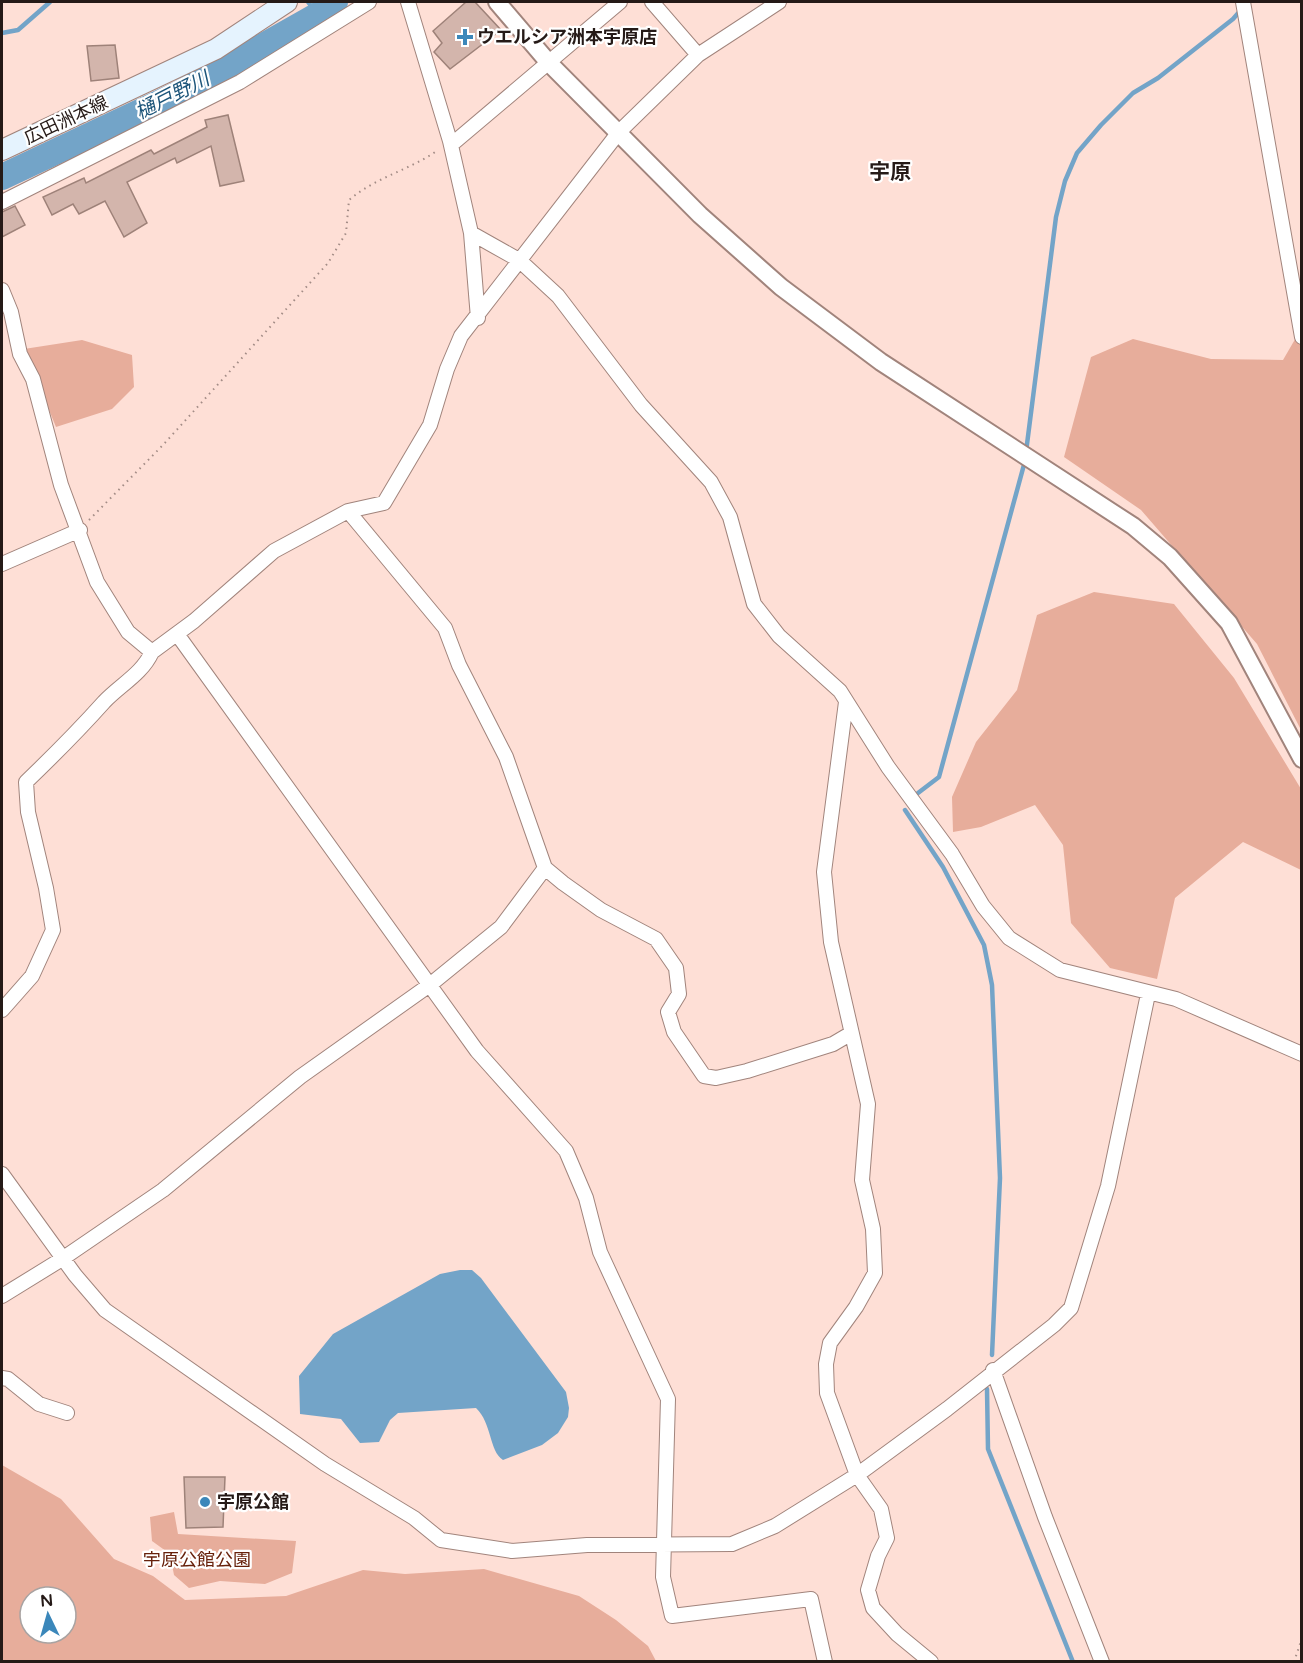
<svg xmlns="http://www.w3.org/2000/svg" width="1303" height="1663" font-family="'Varela Round','Noto Sans JP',sans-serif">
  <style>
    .green { fill: #e7ad9b; fill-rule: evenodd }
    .water { fill: #73a4c8 }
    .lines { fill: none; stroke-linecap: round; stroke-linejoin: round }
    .stream { stroke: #73a4c8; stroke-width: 4.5 }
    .river { stroke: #73a4c8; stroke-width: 26 }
    .building { fill: #d3b5ac; stroke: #9e8279; stroke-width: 1.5 }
    .minor-casing { stroke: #a1847c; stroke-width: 16 }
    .tertiary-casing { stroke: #a1847c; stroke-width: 20 }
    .secondary-casing { stroke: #a1847c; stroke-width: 22 }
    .path { stroke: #a38c86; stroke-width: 2; stroke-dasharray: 1.5 4.5; stroke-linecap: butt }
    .minor { stroke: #fff; stroke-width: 14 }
    .tertiary { stroke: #fff; stroke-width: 16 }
    .secondary { stroke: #e5f3fe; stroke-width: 20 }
    .poi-dot { fill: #3b87ba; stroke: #fff; stroke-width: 2 }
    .labels { text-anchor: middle; stroke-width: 4.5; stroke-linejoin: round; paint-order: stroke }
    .poi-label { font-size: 18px; font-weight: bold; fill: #251a17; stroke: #fff; text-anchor: start }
    .street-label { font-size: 18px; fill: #251a17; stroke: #fff }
    .park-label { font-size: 18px; fill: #67210b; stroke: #fff }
    .water-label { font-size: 20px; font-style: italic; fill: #1d557a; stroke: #fff }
    .quarter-label { font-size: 21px; font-weight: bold; fill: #251a17; stroke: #fff }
  </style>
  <rect width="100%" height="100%" fill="#fedfd6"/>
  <!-- green -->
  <path class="green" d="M1301,329v401l-44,-86 -116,-134 -77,-53 27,-100 42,-18 78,20 72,1z
    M82,340l50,15 2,32 -22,22 -56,18 -32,-78z
    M1094,592l80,12 60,74 67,111v81l-58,-28 -68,56 -18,81 -47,-11 -39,-45 -8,-78 -28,-40 -54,22 -28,5 -1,-35 24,-55 41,-52 20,-75z
    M2,1465l59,34 53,60 39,17 32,24 101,-4 77,-26 42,4 79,-5 95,27 37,24 32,26 8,15h-654zM30,1597h36v36h-36z
    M174,1512l4,22 118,7 -4,32 -27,11 -45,-3 -31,7 -15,-13 -4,-21 -18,-13 -2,-24z"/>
  <!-- water -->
  <path class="water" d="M460,1270h12l9,8 85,114 3,16 -1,9 -10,16 -16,12 -39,15c-14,-9 -11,-37 -27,-52l-78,5 -8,7 -11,22 -19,1 -19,-24 -41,-5 -1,-38 34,-42 107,-60z"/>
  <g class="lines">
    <!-- stream -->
    <path class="stream" d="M308,2l10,13
      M2,33l16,-3 32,-28
      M1026,452l30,-235 9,-36 12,-28 24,-28 32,-32 25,-15 75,-59 7,-8
      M918,793l21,-16 86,-316
      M905,810l38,57 41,78 8,40 8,193 -8,177
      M987,1389l1,60 85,213"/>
    <!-- river -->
    <path class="river" d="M2,177l176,-83 140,-79 17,-13"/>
  </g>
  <!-- building -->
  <path class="building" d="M466,2h9l26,28 -51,39 -16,-17 8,-9 -9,-12z
    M115,45l4,33 -28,3 -4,-35z
    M228,115l16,66 -24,5 -9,-40 -34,17 -2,-5 -48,24 20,41 -23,14 -19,-36 -26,13 -6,-10 -21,11 -9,-18 41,-19 2,5 65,-33 3,4 53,-27 -2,-7z
    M15,206l10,19 -23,12v-25z
    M184,1477h41l-2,50 -37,1z"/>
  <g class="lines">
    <!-- minor casing -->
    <g class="minor-casing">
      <path id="minor" d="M408,2l42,139 21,92 7,85
        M652,2l46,53
        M1243,2l59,335
        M451,145l169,-143
        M2,202l238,-120 129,-80
        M471,233l48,27 39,36 83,109 70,77 19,35 24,87 25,32 61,55 48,76 64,87 31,52 26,32 51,32 116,29 126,55
        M2,290l9,22 9,42 13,25 28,106 36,97 31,50 24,20 42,-31 80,-70 74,-40 36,-8 46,-78 17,-56 14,-33 158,-204 79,-77 81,-53
        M348,511l97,117 14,37 47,92 39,111 18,15 38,27 55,29 20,29 3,26 -11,18 6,20 30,44 12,2 31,-7 86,-27 17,-10
        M2,564l78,-34
        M177,634l300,417 89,100 20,47 14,54 68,147 -5,178 9,39 139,-17 14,63
        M846,702l-22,170 7,70 37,162 -6,76 11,49 2,44 -19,34 -26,36 -4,21 1,29 30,82 24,34 6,29 -9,18 -10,34 5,18 24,26 34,28
        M2,1010l30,-34 21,-46 -7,-42 -18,-76 -2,-30c27,-26 53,-52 78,-80 16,-17 38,-28 48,-50
        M2,1174l73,101 30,35 220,154 89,54 27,22 71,11 75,-6 145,-1 43,-18 82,-51 90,-66 107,-84 17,-17 37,-122 40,-192
        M2,1296l60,-37 101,-69 137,-113 131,-93 70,-57 44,-59
        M993,1370l52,147 57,145
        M2,1378l6,1 31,25 28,9"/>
    </g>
    <!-- tertiary casing -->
    <g class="tertiary-casing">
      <path id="tertiary" d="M497,2l52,61 151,152 81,72 100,75 252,164 37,31 59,66 73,136"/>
    </g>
    <!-- secondary casing -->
    <g class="secondary-casing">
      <path id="secondary" d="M2,150l214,-101 71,-47"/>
    </g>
    <!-- path -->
    <path class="path" d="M89,520l74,-75 165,-182 18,-30 3,-33c27,-23 61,-30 89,-50
      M1302,1364v56
      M1294,1662l8,-24"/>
    <!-- minor -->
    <use href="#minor" class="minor"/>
    <!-- tertiary -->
    <use href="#tertiary" class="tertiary"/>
    <!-- secondary -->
    <use href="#secondary" class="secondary"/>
  </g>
  <!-- markers -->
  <g class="poi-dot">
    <path d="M462 28h6v6h6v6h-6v6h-6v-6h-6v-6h6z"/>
    <circle cx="205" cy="1502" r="6"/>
  </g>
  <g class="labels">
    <!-- poi labels -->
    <g class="poi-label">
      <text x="477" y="43">ウエルシア洲本宇原店</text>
      <text x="217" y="1508">宇原公館</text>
    </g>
    <!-- street labels -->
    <g class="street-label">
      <text transform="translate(66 120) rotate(-25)" y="6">広田洲本線</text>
    </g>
    <!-- park labels -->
    <g class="park-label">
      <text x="197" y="1566">宇原公館公園</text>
    </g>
    <!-- water labels -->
    <g class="water-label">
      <text transform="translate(172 95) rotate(-27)" y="7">樋戸野川</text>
    </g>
    <!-- quarter labels -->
    <g class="quarter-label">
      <text x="890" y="179">宇原</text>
    </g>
  </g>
  <!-- border -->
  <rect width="1303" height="1663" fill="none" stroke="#251a17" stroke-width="6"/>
  <!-- north arrow -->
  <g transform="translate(48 1615) rotate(355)"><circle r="28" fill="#ffffff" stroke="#a8a3a2" stroke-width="1.5"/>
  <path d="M0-4.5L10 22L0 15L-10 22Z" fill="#3b87ba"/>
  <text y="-9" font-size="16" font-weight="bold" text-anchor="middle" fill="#251a17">N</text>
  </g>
</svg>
